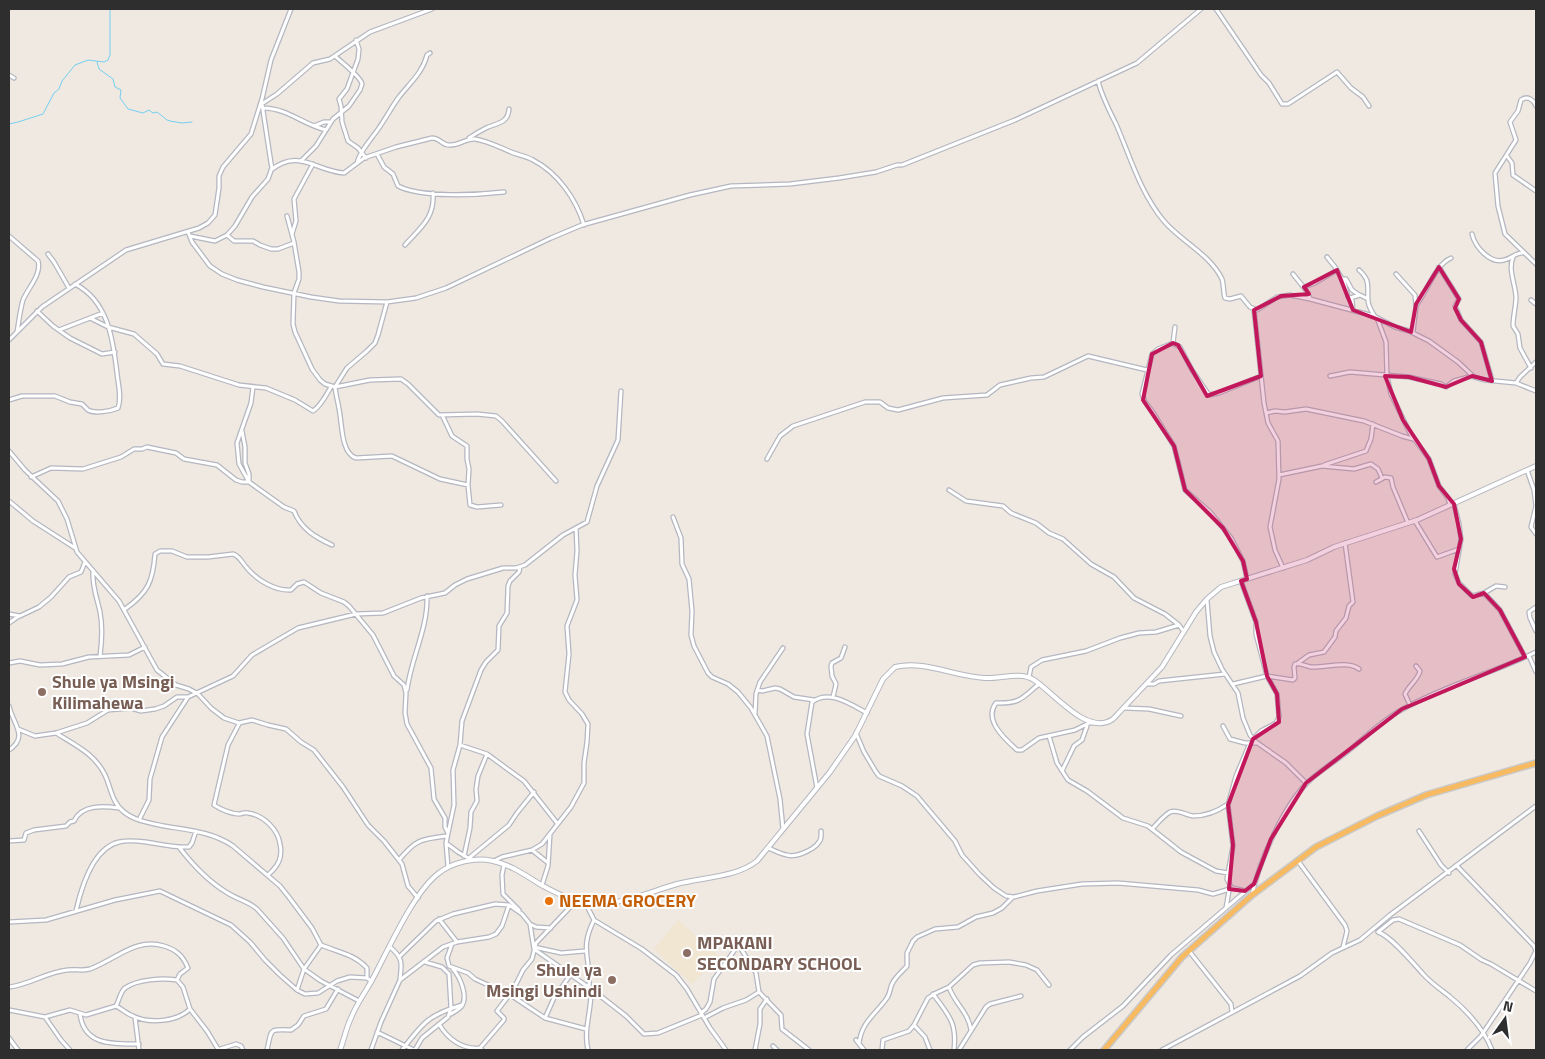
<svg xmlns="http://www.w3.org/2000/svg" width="1545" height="1059" font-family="'Titillium Web',sans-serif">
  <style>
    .education { fill: #f0e6d1 }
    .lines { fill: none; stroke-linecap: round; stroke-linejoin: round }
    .stream { stroke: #75cff0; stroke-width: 1 }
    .minor-casing { stroke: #b4b7c1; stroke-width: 5.5 }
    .tertiary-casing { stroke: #b4b7c1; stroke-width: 6 }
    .trunk-casing { stroke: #c9c9c9; stroke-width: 8 }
    .minor { stroke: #fff; stroke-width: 3 }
    .tertiary { stroke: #fff; stroke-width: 4 }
    .trunk { stroke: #f8ba60; stroke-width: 5 }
    .marked { fill: #c2185b; fill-opacity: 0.2; stroke: #c2185b; stroke-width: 4; stroke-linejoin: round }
    .education-dot { fill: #8d6e63; stroke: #fff; stroke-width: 2 }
    .food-dot { fill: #e8710a; stroke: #fff; stroke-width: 2 }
    .labels { text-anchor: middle; stroke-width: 4; stroke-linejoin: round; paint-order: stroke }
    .education-label { font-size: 18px; font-weight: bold; fill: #785e54; stroke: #fff; text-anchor: start }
    .food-label { font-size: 18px; font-weight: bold; fill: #c56008; stroke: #fff; text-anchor: start }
  </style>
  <rect width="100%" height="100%" fill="#efe9e1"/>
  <!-- education -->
  <path class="education" d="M678,920l42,37 -28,27 -38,-35z"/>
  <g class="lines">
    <!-- stream -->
    <path class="stream" d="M97,62l2,7 14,10 2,8 6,3 -1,8 8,11 15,4 6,-3 4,3 4,-1 10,8 3,1 12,2 10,-1
      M9,124l9,-2 25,-8 11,-21 5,-4 3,-8 13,-16 13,-5 16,2 4,-2 2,-5v-46"/>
    <!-- minor casing -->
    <g class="minor-casing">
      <path id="minor" d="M1216,9l45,66 8,8 13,21h6l49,-32 14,16 12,9 6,9
        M356,40l3,9 -1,10 -11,30 -8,10 2,7 1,16 6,19 10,7 8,10
        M9,75l5,3
        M1098,81c4,16 11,29 18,43 14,32 24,68 47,96 17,21 46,33 59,59 2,6 1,13 3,19l5,1 11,-3 9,11 7,3 20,-13 13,-2 20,4 64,17 21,11 14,4 20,10 29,21 16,15 11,3 31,3 20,8
        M260,105l17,-11 36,-31 17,-4 40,-27 62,-23
        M1536,106c-2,-6 -9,-11 -15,-6l-3,11 -8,11 6,18 -21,33 3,33 7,28 31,30
        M263,108c24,0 41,17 63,22
        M314,126l10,-4h7
        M469,138c6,-4 11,-7 17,-10 10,-5 22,-4 23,-19
        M377,154l7,13 9,7 5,12c23,12 79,9 106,6
        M1507,156l5,7 1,12 23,16
        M301,161l15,-15 17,-27 16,-13 11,-16 2,-6c-1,-7 -21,-22 -27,-28
        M357,163c3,-12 10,-18 16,-27 10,-12 17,-27 26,-39 11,-14 24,-25 28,-42l3,-2
        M271,170c28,-22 45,1 73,3l20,-15 32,-11 36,-9c8,0 10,7 17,7 10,1 17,-7 26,-6 13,2 24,8 36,13 7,3 15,4 22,8 25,13 43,39 51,65
        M287,216l7,26 5,30v7l-5,14 -1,31 2,8 17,37 8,11 5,4 10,3 35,-7 31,-1 7,5 31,31 38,-1 19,2 6,5 54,60
        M188,232l4,10 18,24 12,8 15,6 26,7 48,10 28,4 48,1 29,-4 30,-10 105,-50 31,-13 108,-30 41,-9 59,-2 49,-6 37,-6 21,-7h5l113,-45 122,-57 64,-54
        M292,234l4,-13 -2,-22 19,-35
        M1472,234c3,13 18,30 32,26 7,-1 11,-7 18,-7
        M227,235l7,6h19l7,4 11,4h7l16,-6
        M9,236l29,25c4,13 -10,27 -15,39 -3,10 -4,21 -6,32
        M190,236l25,5 12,-6 8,-9 17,-29 16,-18 4,-11 -1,-5 -9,-59
        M405,245c15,-17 30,-27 28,-52
        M48,254l6,8 15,26
        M1327,257l8,10 9,15 4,15 4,3 1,10
        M1513,257c-5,14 2,25 3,40 0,9 -3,19 -3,29l5,8 2,14 11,20
        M1439,267l20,32 -4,7 6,14 20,22 11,38
        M1359,270c12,11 8,16 9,30 0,6 3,10 6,15
        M1293,274l12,15 5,9
        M1396,274l19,21 1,12 -3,25
        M1342,279h4l6,11 7,5
        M1304,287l11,-4 22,-13
        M1350,298l10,-3 8,4
        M1531,300l5,4
        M387,302l-9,33 -3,8 -8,8 -20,17 -12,19c1,9 4,19 5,28 2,12 2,39 16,43l36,-2 48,23 28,6
        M1417,304c11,-14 18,-39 34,-46
        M1254,310l10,93 4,20 10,18 1,38 -9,48 5,23 8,18
        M37,311l16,15 17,12 32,16 13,-2
        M90,318l18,9 26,7 23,20 6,10 17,2 59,19 27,3 29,12 18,11c8,-5 13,-16 18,-24
        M1377,318l9,24 1,34 4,18 19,39 19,26 10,27 9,12 2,7
        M1175,327l-2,16 -15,6 -6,5 -10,40 3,8 7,9 22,35 11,44 25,22 21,26 12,23 4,18
        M59,330l44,-17
        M9,340l33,-33 84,-57 73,-22 9,-5 7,-8 4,-27v-12l4,-9 28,-33 11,-35 9,-39 20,-51
        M1173,343l7,4 12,23 17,25 10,-2 42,-17
        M1330,376l20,-4 59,5 32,7 5,3 8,-6 18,-5
        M1516,383l4,-6 16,-15
        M253,387l-2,16 -14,40 2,21 10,18 35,25 10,4c7,18 21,26 38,34
        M9,400l13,-4h33l15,6 12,2c2,2 4,4 6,6 7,4 23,1 30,-2 4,-11 0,-24 -1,-35 -4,-34 -9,-72 -42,-89
        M1266,413l9,-2 10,1 21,-3 58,12 38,15 11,3
        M443,417l9,19 15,10v13l2,10 -1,16 2,20 7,2 24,-2
        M9,451l16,19 33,31 9,18 10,33 42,49 38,69 19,15 13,4 9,5 13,14 13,10 15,5 13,-3 16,5 18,4 15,13 13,8 29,37 25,38 16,16 18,23 6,22 10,12
        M767,459l13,-23 13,-10 72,-24h15l8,6 10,2 45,-12 44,-3 13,-10 31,-7 13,-1 44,-21 59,14
        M1324,465l42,-14 5,-12 2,-15
        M1527,470l7,20 2,16 -5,21 5,7
        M1279,475l43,-9 32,3 17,-5 7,5 4,9
        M31,477l20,-9 32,1 38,-12 13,-8h8l5,-2 29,6 8,6 33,6 19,15 6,2h7v-8l-4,-11v-16l-3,-16
        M1376,482l9,-5 6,1 2,9 15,36
        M949,490l17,11 37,5 8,7 25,10 13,10 14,6 28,25 23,13 20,21 31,16 14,11 5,7
        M9,501l24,20 42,27
        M1454,504l5,20 2,15 -6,35 4,9 13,13 12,-3 16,17 25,47
        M673,517l8,21 1,26 7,15 3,32 -1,24 3,11 14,27 4,4 16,7 10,8 13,16 16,28 13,63 3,30
        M1415,521l22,36 22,-8
        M93,572c-1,14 4,26 7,40 3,15 2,29 0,44
        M1241,581l15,41v12l11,42 10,18 2,23 -3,6 -15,8 -8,8
        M1484,593l12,-7 9,1
        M1207,600l3,36 4,16 8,17 16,24 5,25 7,17 6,7 30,21 20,20
        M1536,607l-7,5 1,6 6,13
        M125,609c23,-16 28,-28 30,-55l5,-3h12l15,6h21l25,-3c7,2 9,9 14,14 10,12 28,23 44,22l6,-6 7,-2 17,11 23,9 5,4 24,29 21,41 10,9 2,8 -1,20 2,11 24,44 3,31 11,19v9l3,6
        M9,614l11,2 19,-9 12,-10 18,-20 12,-5 4,-10
        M9,623l10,-7
        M1529,656l7,16
        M9,663l11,-2 20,4 22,-1 27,-7 40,-2 16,-8
        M1298,663l11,-8 15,-3 11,-15 1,-6 10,-13 3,-12 4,-4 -8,-59
        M1029,677l2,-10 11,-7 44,-9 34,-13 19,-5 17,-1 23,-7
        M1039,684c-16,13 -18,20 -43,19 -13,17 9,36 21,47h5l17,-12 36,-8 14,-7h3
        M1147,684h7l5,-3 66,-7
        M1233,684l34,-8 26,4 2,-2 -1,-11 1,-3c6,-1 10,2 16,3 13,1 37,-7 48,2
        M407,690c4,-32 21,-61 20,-94
        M757,690l5,1 13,-3 5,1 14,8 20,3
        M833,697l3,-13 -4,-8 -1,-10 1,-3 9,-5 4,-11
        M1410,705l-5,-11c4,-9 13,-14 15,-23l-4,-5
        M9,706c4,18 20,31 0,44
        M1124,708l25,1 32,7
        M755,714l1,-20 4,-12 23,-34
        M239,724l-11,21 -14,60c6,4 17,9 26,9 3,-1 5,-2 8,-1 15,2 30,16 32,31 3,14 -2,22 -12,31
        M1223,726l7,13 15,4h13
        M18,729l17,7 21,-3 31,-10 21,-13 23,-2 10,3 14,-2 9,-3 13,-9h11
        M56,733c19,12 39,21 49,42 6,13 7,28 19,37 11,9 26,11 40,14 24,4 49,6 69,20l47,40 8,10 24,32 9,17c17,7 33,9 46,23v10l4,3
        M856,733l8,19 12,20 3,4 23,10 15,10 38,45 7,14 18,20 14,13 12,8 8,1 23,-6 45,-7 36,-1 80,7 15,4 20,-6 12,3
        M1049,736l8,27 11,17 19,11 36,27 25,8 33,26 35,19 12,2
        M460,745l27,9 37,27 33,42
        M1062,771l12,-25 8,-6 5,-14
        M817,788l-10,-54 5,-32c17,-13 38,2 55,11
        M139,820l10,-20 1,-21 12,-42 26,-40 45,-21 19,-21 46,-27 58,-14 27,-1 38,-15 24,-5 10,-8 12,-6 36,-11h13l9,-3 38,-30 24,-13 10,-36 21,-46 3,-49
        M1152,829c5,-5 11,-13 18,-17 7,-3 16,3 23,4 12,0 25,-5 35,-12
        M1419,831l22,34 8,8
        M9,841l15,-1 2,-7 8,-3 32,-4 4,-4 4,-1c8,-17 30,-15 45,-13
        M446,843l12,9 12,7
        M179,847c13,17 29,34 47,45 10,7 22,9 31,17l26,29 21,31 17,12 38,20
        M768,848c6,2 12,6 19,7 8,3 27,-5 32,-13 3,-3 2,-7 2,-11
        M532,850l15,12
        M464,856l6,-28 1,-16 6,-11 -1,-12 2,-13 9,-22
        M469,858l40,-33 8,-12 17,-21
        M399,860c17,-21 23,-21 48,-24
        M494,861l8,-4 30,-7 10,-6 29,-37 13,-24v-20l3,-21 1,-18 -6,-10 -13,-14 -4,-8 4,-38 -2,-28 10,-26 -2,-25 2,-24 -1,-23
        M1298,861l47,64 2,6 -4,16
        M504,865l-2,10 1,19 16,16
        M1457,866l77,80 2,5 -6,12 -49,73 -14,14
        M448,867l-2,-24 8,-38 -1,-35 7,-25 2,-24 19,-51 5,-8 12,-12 1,-24 8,-13 1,-27 2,-5 9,-9 1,-5
        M542,885l6,-19 2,-32
        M1252,895c7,-33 31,-88 55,-112 13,-13 31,-23 45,-35 17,-14 32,-29 51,-39 43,-24 90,-36 133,-57
        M586,904l8,16 48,29 34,26 11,14 23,39 16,22
        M1226,908l4,-23 -3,-6 1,-6 5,-27 -5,-41 8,-29 14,-33
        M76,911c5,-22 17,-63 43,-69 8,-2 19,-1 27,0 13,2 30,6 43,5l3,-4 4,-12
        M439,919l18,23
        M9,922l37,-2 69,-20 45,-9 71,34 19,17 15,18 15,15 17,15 8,4 13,-1 19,-12 13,-4 17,1
        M530,924l4,25 60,42 32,25 18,18 14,-1 44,-18
        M1378,932l15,-12 6,-1 61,26 22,15 9,4 45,27
        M1378,932c13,4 35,31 45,42 7,8 17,15 26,22 17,14 35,33 43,54
        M452,944l-5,14 2,8 19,7 7,6 13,6 8,6 13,3 36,24 41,11
        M738,944l18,29 3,19 22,23 1,14 27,21
        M390,947c13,11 12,16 10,32
        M534,947l27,6 24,-2
        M1189,951l42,53 1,8
        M400,956l36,-35 17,-7 42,-10 14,1 13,9 8,10 6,3 15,1
        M9,987c20,-2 38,-15 58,-17 8,-1 15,1 23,-1 25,-9 46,-32 74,-23 13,4 19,10 24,22l-8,6 -3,6
        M589,987c2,-30 -10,-37 5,-67
        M297,990l7,-21 17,-24
        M933,994c16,22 24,28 21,56
        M116,1006c6,3 11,8 17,10 16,8 44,6 57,-7
        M9,1010l36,7 25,-7 16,5 30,-9c3,-5 4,-14 9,-18 13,-9 37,-10 52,-8l6,7 7,22 17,22 11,18
        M701,1013l5,-4 4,-7 4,-23 20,-28 7,-13
        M80,1014c4,32 33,30 59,30
        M451,1014c3,-2 7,-4 10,-7 8,-10 -1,-30 -8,-38
        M45,1017l16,23 9,10
        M135,1017l4,33
        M545,1018l9,-20 17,-24
        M704,1018l19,-10 23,-8 13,-8
        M439,1024c8,14 23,26 41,24l2,2
        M914,1025l11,12 5,13
        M971,1030c-3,-19 -17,-27 -22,-43l24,-22 7,-2 29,-1 17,3 11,5 12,15
        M377,1032l37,18
        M9,1038l9,12
        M856,1040l8,10
        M859,1044c2,-22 17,-30 28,-46 3,-4 3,-10 5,-14 4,-8 10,-12 15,-18v-13l6,-12 4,-4 18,-8 23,-2 18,-10 17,-4 9,-5 11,-11
        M773,1046l4,4
        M480,1048l24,-28v-2l-7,-7 16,-21 10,-20 9,-11 4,-16 40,-42
        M217,1050l19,-6 5,2 2,4
        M267,1050c5,-21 1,-21 24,-20l7,-5 6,-9 22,-7 12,-20
        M371,1050l10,-28 19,-42 43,-33 14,-5 32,-5 7,-3 6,-8 7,-21
        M402,1050c21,-27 26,-35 60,-45
        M415,1050l7,-12 26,-21 3,-9 -2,-34 -7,-7 -17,-5
        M588,1050c-5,-21 4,-40 3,-61
        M755,1050l5,-26v-15l7,-10
        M882,1050l1,-10 26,-9 5,-6 14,-27 8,-5 13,-6
        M959,1050l27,-43 4,-3 31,-8
        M1070,1050l13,-13 40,-31 48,-51 83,-71
        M1162,1050l138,-74 32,-23 28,-13 30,-25 146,-109"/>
    </g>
    <!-- tertiary casing -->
    <g class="tertiary-casing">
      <path id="tertiary" d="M340,1050c4,-10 6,-22 11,-32 5,-13 13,-24 20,-36 16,-29 42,-90 68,-109 14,-11 36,-16 54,-12 19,4 33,15 50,25 14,7 30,16 46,18 30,2 60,-12 88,-20 26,-7 58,-6 80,-23l73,-89 25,-36 28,-57 12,-12c30,-7 60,10 90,11 15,1 36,-7 49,2 20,13 54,57 79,39l49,-52 34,-55 11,-13 14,-12 86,-27 27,-13 83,-27 119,-54"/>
    </g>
    <!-- trunk casing -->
    <g class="trunk-casing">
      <path id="trunk" d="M1104,1050l78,-93 70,-62 64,-48 61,-31 49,-21 110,-32"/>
    </g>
    <!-- minor -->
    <use href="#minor" class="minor"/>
    <!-- tertiary -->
    <use href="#tertiary" class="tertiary"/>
    <!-- trunk -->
    <use href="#trunk" class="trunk"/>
  </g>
  <!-- marked area -->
  <path class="marked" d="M1439,267l20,32 -4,9 6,12 20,22 11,39 -20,-5 -26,11 -37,-10 -24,-1 18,44 26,39 10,27 15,18 7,35 -7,30 5,15 14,13 11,-4 16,17 25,47 -123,52 -96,74 -35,56 -17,45 -9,7 -16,-2 4,-44 -5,-40 25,-66 26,-17 -2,-28 -10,-18 -11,-54 -15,-41 6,-2 -4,-18 -20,-33 -38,-38 -11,-44 -31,-46 9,-46 21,-11 5,2 29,51 54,-20 -7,-66 27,-14 28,-2 -5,-7 33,-17 16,40 58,22 5,-28z"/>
  <!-- markers -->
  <g class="education-dot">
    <circle cx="42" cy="692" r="5"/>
    <circle cx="687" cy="953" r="5"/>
    <circle cx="612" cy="980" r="5"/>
  </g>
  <circle class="food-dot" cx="549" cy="901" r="5"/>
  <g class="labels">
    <!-- education labels -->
    <g class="education-label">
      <text x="52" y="688">Shule ya Msingi<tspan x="52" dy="21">Kilimahewa</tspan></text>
      <text x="697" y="949">MPAKANI<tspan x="697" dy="21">SECONDARY SCHOOL</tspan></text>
      <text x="602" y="976" text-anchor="end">Shule ya<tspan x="602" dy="21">Msingi Ushindi</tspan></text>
    </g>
    <!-- food labels -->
    <g class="food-label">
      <text x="559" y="907">NEEMA GROCERY</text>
    </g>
  </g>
  <!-- border -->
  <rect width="1545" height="1059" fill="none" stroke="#2e2e2e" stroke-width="20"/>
  <!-- north arrow -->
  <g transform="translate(1505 1019) rotate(14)" stroke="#ffffff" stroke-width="4" paint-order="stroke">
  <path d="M0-4L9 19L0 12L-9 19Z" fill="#2e2e2e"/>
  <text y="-8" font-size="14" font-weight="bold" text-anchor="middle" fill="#2e2e2e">N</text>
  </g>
</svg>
